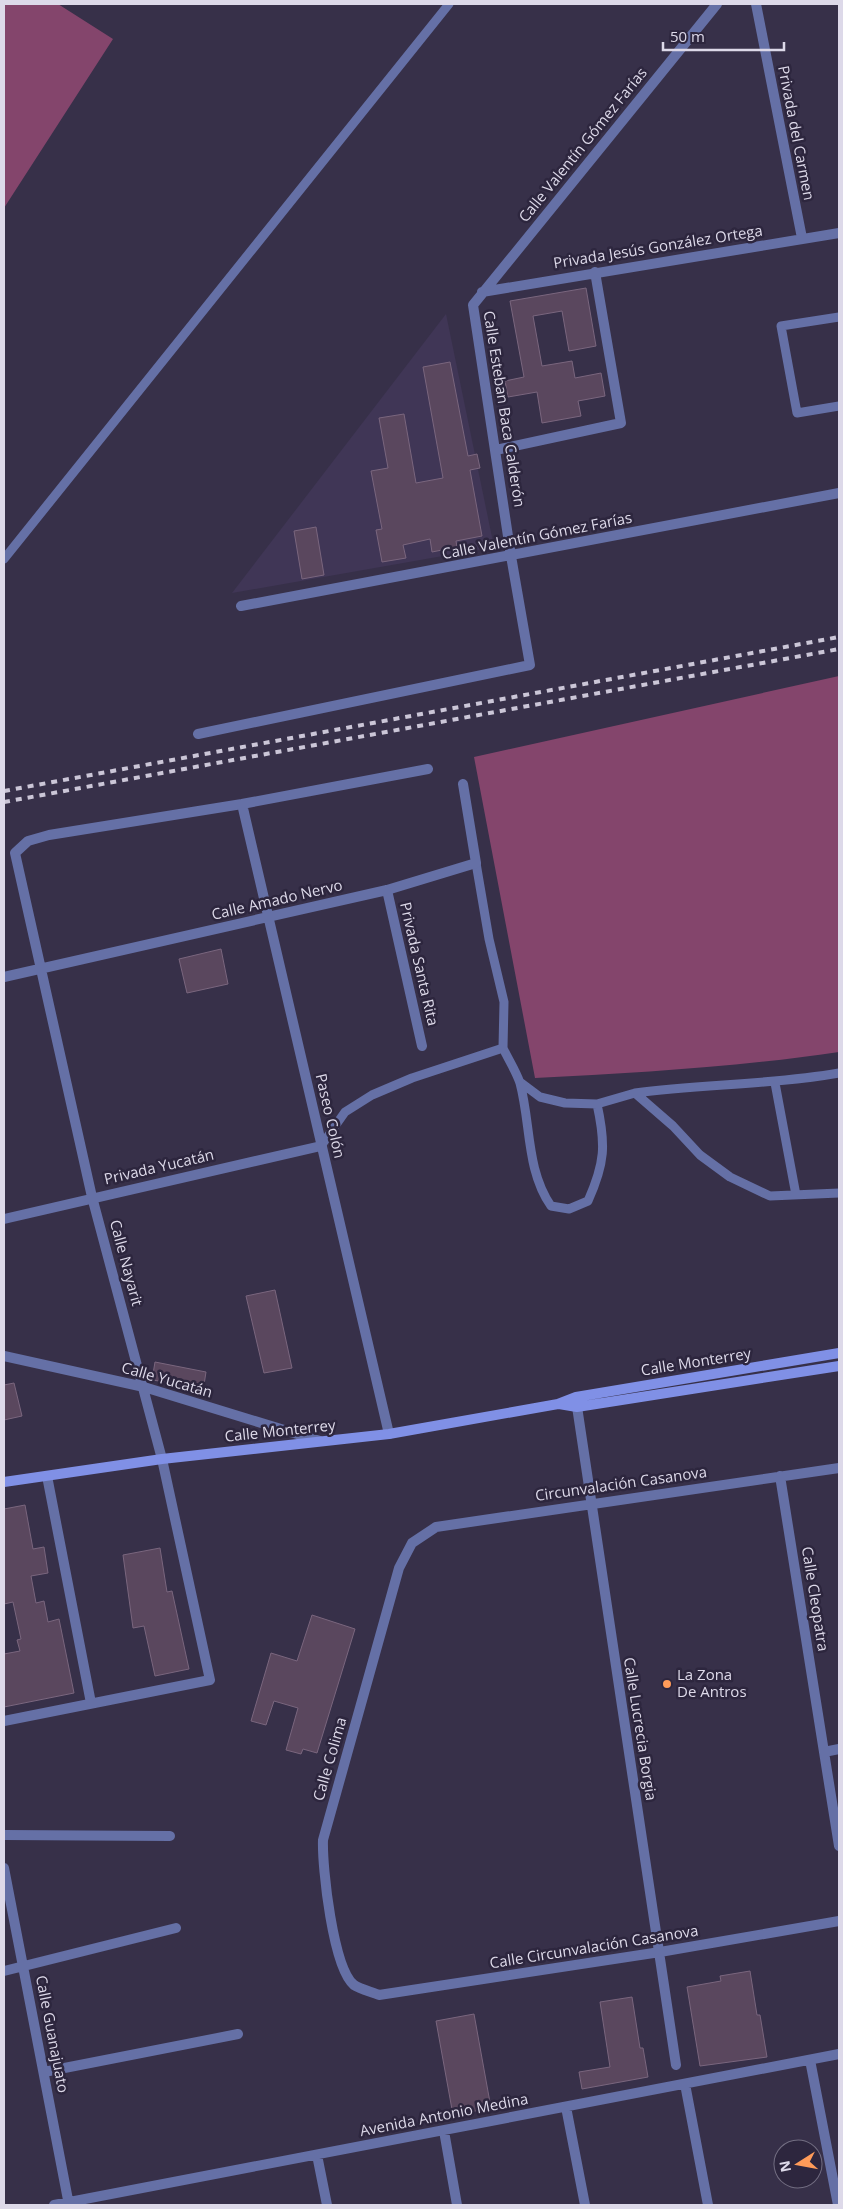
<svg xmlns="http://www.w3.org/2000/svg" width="843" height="2209" font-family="'Open Sans',sans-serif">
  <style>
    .built { fill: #403656 }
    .green { fill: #84456c }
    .building { fill: #5a475e; stroke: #7a667e }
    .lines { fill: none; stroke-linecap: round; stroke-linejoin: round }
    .lane { stroke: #6570a6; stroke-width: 9 }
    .street { stroke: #6570a6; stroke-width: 10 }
    .secondary { stroke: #8090e6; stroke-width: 10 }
    .rail { stroke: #cbc6d7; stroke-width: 4; stroke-dasharray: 6 6; stroke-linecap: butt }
    .poi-dot { fill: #ff9b59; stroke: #2d263e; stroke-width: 2 }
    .labels { text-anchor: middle; stroke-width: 5; stroke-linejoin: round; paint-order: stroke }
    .street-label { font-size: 15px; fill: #ddd9e9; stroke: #2d263e }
    .poi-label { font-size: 15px; fill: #ddd9e9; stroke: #2d263e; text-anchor: start }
  </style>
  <rect width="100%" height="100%" fill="#373049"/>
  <!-- built -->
  <path class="built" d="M446,314l48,233 -262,46z"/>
  <!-- green -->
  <path class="green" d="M4,4h54l55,35 -109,169z
    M839,676v376c-101,15 -202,21 -304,26l-61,-321z"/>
  <!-- building -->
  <path class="building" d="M586,288l10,58 -27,5 -7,-40 -29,5 9,50 30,-5 3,17 26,-5 4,23 -27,5 3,15 -39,7 -5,-31 -29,5 -3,-16 19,-4 -14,-76z
    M450,362l18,94 9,-2 3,14 -10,2 12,66 -26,5 1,6 -25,5 -2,-13 -27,6 3,13 -24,4 -6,-32 6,-1 -11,-58 17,-3 -9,-50 25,-4 12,69 27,-5 -20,-111z
    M316,527l8,48 -22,4 -8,-48z
    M221,949l7,35 -41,9 -8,-34z
    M275,1290l17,78 -28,5 -18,-77z
    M155,1362l51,10 -3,19 -15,-3v-3l-36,-5z
    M14,1383l8,33 -18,4v-35z
    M25,1505l8,44 11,-2 4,26 -17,3 5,27 8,-2 4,21 11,-3 15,74 -70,14v-53l16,-3 -3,-11 4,-1 -8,-37 -9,2v-95z
    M160,1548l7,44 5,-1 17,78 -34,7 -11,-50 -11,2 -10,-73z
    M312,1615l43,14 -38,124 -14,-4 -2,5 -15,-4 12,-42 -24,-7 -8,24 -15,-4 20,-68 26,8z
    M750,1971l7,44h3l7,42 -67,9 -13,-79 34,-6 -1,-5z
    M632,1997l8,51h3l5,29 -66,12 -3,-17 31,-5 -10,-65z
    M474,2014l17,94 -38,7 -17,-94z"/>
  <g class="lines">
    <!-- lane -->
    <path class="lane" d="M839,317l-58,9 16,87 42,-7
      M4,559l445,-555
      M503,1048c5,11 13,23 17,35 11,41 6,87 31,123l18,3 19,-8c17,-38 18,-56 9,-97
      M520,1082l20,15 25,6 32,1 38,-11 38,33 27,29 30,22 40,19 69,-3
      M775,1083l21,112
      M635,1093c68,-9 136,-8 204,-20
      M321,1146l24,-34 27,-17 40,-17 91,-30 1,-46 -15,-63 -13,-76"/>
    <!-- street -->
    <path class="street" d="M756,4l46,234
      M482,292l357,-59
      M496,450l125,-27 -26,-151
      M241,606l598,-113
      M198,734l332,-69 -19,-109 -38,-251 244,-301
      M242,804l147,630
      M387,890l35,156
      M4,977l383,-87 89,-27 -13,-79
      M4,1219l317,-73
      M4,1356l140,31 176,54
      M576,1400l100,665
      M839,1468l-403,59 -24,16 -13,25 -76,272c-1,27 10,128 31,145 6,4 18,7 25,10l281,-43 179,-31
      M47,1476l44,227
      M780,1476l59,370
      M4,1721l206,-41 -48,-221 -70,-262 -77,-344 13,-12 21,-6 193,-31 186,-35
      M824,1752l15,-3
      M4,1835l166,1
      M4,1868l65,337
      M4,1971l172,-43
      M810,2060l28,145
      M44,2072l194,-38
      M685,2084l23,121
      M566,2107l19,98
      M444,2131l13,74
      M317,2155l10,50
      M54,2205l785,-151"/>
    <!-- secondary -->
    <path class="secondary" d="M559,1404l18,3 262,-41
      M4,1482l158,-23 227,-25 169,-30 18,-7 263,-44"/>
    <!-- rail -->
    <path class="rail" d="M4,791l835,-154
      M4,802l835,-153"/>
  </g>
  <!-- markers -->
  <circle class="poi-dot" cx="667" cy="1684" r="5"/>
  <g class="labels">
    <!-- street labels -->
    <g class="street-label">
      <text transform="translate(796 133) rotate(79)" y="5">Privada del Carmen</text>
      <text transform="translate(583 145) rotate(-51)" y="5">Calle Valentín Gómez Farías</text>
      <text transform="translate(658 247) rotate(-9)" y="5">Privada Jesús González Ortega</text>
      <text transform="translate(504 409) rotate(81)" y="5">Calle Esteban Baca Calderón</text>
      <text transform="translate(537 536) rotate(-11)" y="5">Calle Valentín Gómez Farías</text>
      <text transform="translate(277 900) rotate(-13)" y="5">Calle Amado Nervo</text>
      <text transform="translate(419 964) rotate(77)" y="5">Privada Santa Rita</text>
      <text transform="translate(330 1116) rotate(77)" y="5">Paseo Colón</text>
      <text transform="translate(159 1167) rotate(-13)" y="5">Privada Yucatán</text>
      <text transform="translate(126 1263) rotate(75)" y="5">Calle Nayarit</text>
      <text transform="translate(696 1362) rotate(-9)" y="5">Calle Monterrey</text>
      <text transform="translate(167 1380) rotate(16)" y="5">Calle Yucatán</text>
      <text transform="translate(280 1431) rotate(-6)" y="5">Calle Monterrey</text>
      <text transform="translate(621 1484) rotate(-8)" y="5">Circunvalación Casanova</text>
      <text transform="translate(815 1599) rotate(81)" y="5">Calle Cleopatra</text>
      <text transform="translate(640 1729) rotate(81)" y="5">Calle Lucrecia Borgia</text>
      <text transform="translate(330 1759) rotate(-74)" y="5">Calle Colima</text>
      <text transform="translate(594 1947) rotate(-9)" y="5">Calle Circunvalación Casanova</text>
      <text transform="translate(52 2034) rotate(79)" y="5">Calle Guanajuato</text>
      <text transform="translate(444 2115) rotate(-11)" y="5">Avenida Antonio Medina</text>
    </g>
    <!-- poi labels -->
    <g class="poi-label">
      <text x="677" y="1680">La Zona<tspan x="677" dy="17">De Antros</tspan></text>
    </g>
  </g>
  <!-- border -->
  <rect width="843" height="2209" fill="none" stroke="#ddd9e9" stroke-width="10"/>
  <!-- north arrow -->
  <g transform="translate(798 2164) rotate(259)"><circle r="24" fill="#2d263e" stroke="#736e82"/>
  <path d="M0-4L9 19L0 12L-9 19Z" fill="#ff9b59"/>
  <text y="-8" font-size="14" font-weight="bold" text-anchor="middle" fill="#ddd9e9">N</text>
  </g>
  <!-- scale -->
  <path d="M663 42v8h121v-8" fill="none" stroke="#ddd9e9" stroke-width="2.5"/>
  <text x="670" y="42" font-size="15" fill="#ddd9e9" stroke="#2d263e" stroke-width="4" paint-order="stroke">50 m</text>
</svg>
